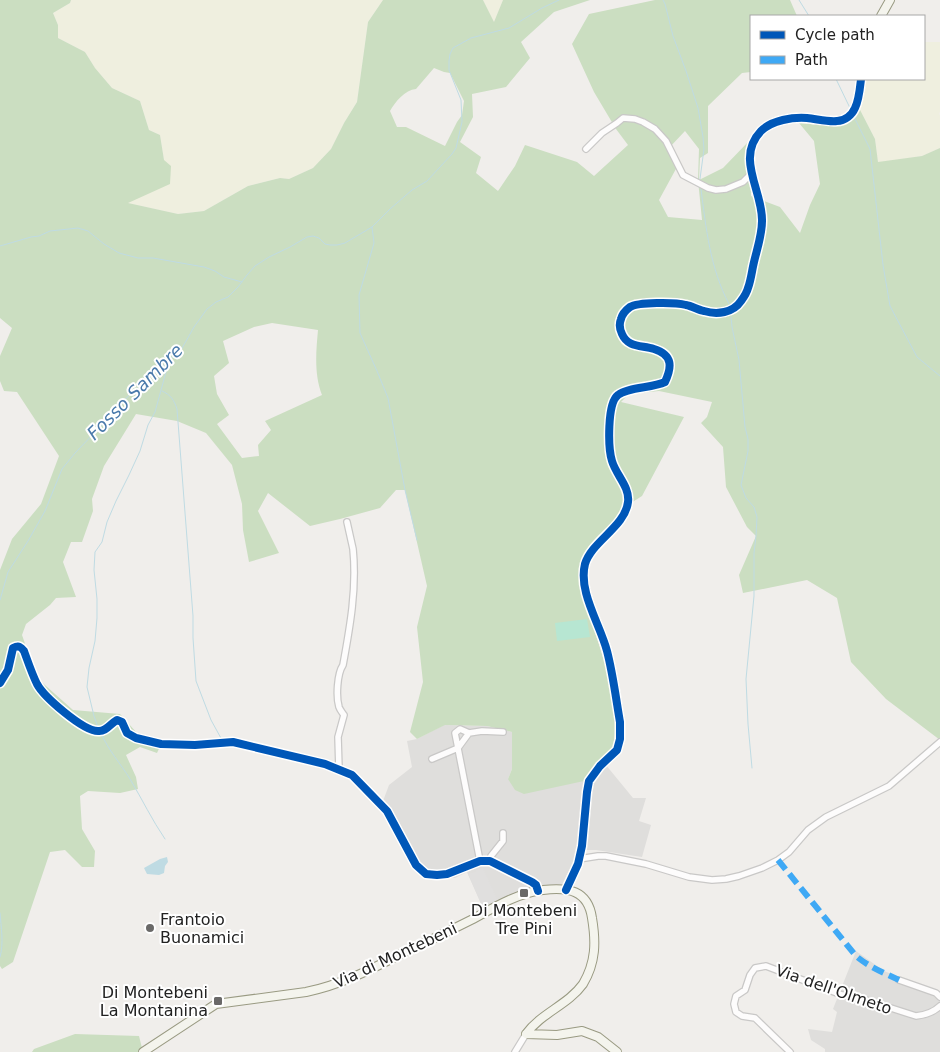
<svg xmlns="http://www.w3.org/2000/svg" width="940" height="1052" font-family="'DejaVu Sans',sans-serif">
  <style>
    .residential { fill: #dfdedc }
    .farmland { fill: #efefdf }
    .forest { fill: #cbdec1; fill-rule: evenodd }
    .pitch { fill: #b7e6d2 }
    .parking { fill: #e0dfde }
    .water { fill: #bfdbe3 }
    .lines { fill: none; stroke-linecap: round; stroke-linejoin: round }
    .stream { stroke: #bfdbe3; stroke-width: 1 }
    .street-casing { stroke: #c9c8c7; stroke-width: 8 }
    .secondary-casing { stroke: #999a82; stroke-width: 10 }
    .street { stroke: #fdfcfc; stroke-width: 5.5 }
    .secondary { stroke: #f4f4ed; stroke-width: 8 }
    .quiet { stroke: #3fa9f5; stroke-width: 6; stroke-dasharray: 12 6; stroke-linecap: butt }
    .cycleway-casing { stroke: #fff; stroke-width: 11 }
    .cycleway { stroke: #0057b8; stroke-width: 8 }
    .poi-dot { fill: #6a6968; stroke: #fff; stroke-width: 2 }
    .labels { text-anchor: middle; stroke-width: 4; stroke-linejoin: round; paint-order: stroke }
    .poi-label { font-size: 16px; fill: #222; stroke: #fff }
    .street-label { font-size: 16px; fill: #222; stroke: #fff }
    .water-label { font-size: 18px; font-style: italic; fill: #4a7aab; stroke: #fff }
  </style>
  <rect width="100%" height="100%" fill="#f0eeeb"/>
  <!-- residential -->
  <path class="residential" d="M444,725l43,1 25,6v37l-4,10 76,2 17,-22 32,39h13l-7,23 12,4 -9,32 -46,-7h-17l-17,35h-13l-17,4 -49,19 -16,-36 -12,6 -29,-1 -9,-7 -34,-69 6,-16 23,-18 -5,-26 10,-2z
    M856,951l28,20 56,22v59h-115v-3l-14,-9 -3,-11 24,3 5,-20 -4,-3z"/>
  <!-- farmland -->
  <path class="farmland" d="M71,0h312l-15,22 -11,80 -13,21 -13,26 -18,19 -24,11 -9,-1 -32,8 -44,25 -26,3 -51,-11 37,-43 -4,-25 -11,-5 -9,-29 -28,-13 -17,-20 -10,-16 -27,-14v-13l-5,-12 17,-10z
    M483,0h20l-9,23z
    M924,42h16v70l-1,2 1,1v33l-18,8 -44,7 -3,-24 -17,-33 6,-27h60z"/>
  <!-- forest -->
  <path class="forest" d="M0,0h71l-1,3 -17,10 5,12v13l27,14 10,16 17,20 28,13 9,29 11,5 4,25 7,6 -1,18 -42,19 50,11 26,-3 44,-25 32,-8 9,1 24,-11 18,-19 13,-26 13,-21 11,-80 15,-22h100l11,22 9,-22h87l-36,12 -33,30 9,16 -24,29 -34,7 1,23 -13,25 21,15 -5,16 22,18 17,-25 10,-21 52,17 17,14 34,-31 -12,-16 -22,-37 -22,-48 17,-30 66,-14h135l7,16h-46v56l-9,1 -34,33v47l-8,5 -1,22 24,-12 27,-28 1,56 29,11 20,26 10,-28 10,-21 -6,-43 -15,-18c17,1 48,8 57,-10 1,-2 2,-5 2,-7l17,33 3,23 44,-6 18,-8v592l-54,-41 -35,-37 -14,-64 -30,-18 -64,13 -4,-18 17,-39 -9,-9 -21,-40 -3,-40 -22,-24 6,-6 5,-15 -53,-11 -30,3 -8,8 63,15 -42,79 -19,12 -39,51 -4,26 28,88 8,53 -3,22 -12,11 -17,22 -60,13 -9,-4 -7,-11 4,-10v-37l-25,-6 -42,-1 -28,14 -7,-7 13,-50 -6,-55 10,-41 -22,-96h-9l-16,18 -40,11 -30,7 -42,-33 -10,18 21,42 -30,9 -6,-32 -1,-26 -10,-39 -26,-32 -29,-12 -41,-7 -32,52 -12,33 1,12 -11,31h-11l-8,20 13,35 -20,1 -6,7 -24,19 -4,11 15,43 36,32 47,4 17,19 26,7 -6,13 -17,-6 -14,8 10,22 2,12 -18,4 -32,-2 -8,5 2,33 13,22 -1,16h-12l-17,-17 -15,2 -37,110 -11,7 -2,-3v-396l12,-31 29,-35 18,-48 -42,-64 -13,-1 -4,-10v-25l12,-28 -12,-10zM434,68l10,4 6,1 14,28 -2,14 -5,7 -12,24 -39,-19h-9l-7,-16c5,-9 15,-21 26,-22zM685,131l14,18 -1,31 4,40 -34,-3 -9,-17 18,-33 -8,-19zM272,323l46,7c-2,22 -4,44 4,65l-57,26 6,9 -13,15 1,11 -17,2 -25,-34 12,-9 -12,-21 -3,-18 15,-13 -6,-22 31,-14z
    M75,1034l64,2 4,16h-111l2,-3z"/>
  <!-- pitch -->
  <path class="pitch" d="M587,619l3,18 -33,4 -2,-18z"/>
  <!-- parking -->
  <path class="parking" d="M483,868l15,33 -15,7 -15,-34 8,-2v-2z"/>
  <!-- water -->
  <path class="water" d="M167,857l1,5 -3,4 -1,7 -5,2 -12,-1 -3,-6 16,-9z"/>
  <g class="lines">
    <!-- stream -->
    <path class="stream" d="M663,0l2,4 8,32 13,35 12,37 5,29 1,12 -4,30
      M799,0l10,16
      M836,79l14,29
      M854,117l16,32 13,116 7,41 27,51 23,19
      M701,189c5,39 9,79 28,115
      M372,227l2,16 -15,52 1,38 17,38 11,27 17,92 12,50
      M0,246l31,-9 8,-1 11,-5 28,-3 10,3 16,13 15,9 19,5h15l51,9 11,4 9,6 18,5
      M731,317l1,10 7,33 6,67 3,12v12l-7,34 5,13 8,9 3,10 -1,19 -2,17v43l-8,83 2,45 4,44
      M162,391c9,4 12,9 15,18l16,207v22l3,43 15,39 11,20
      M0,600l8,-28 20,-31 17,-30 17,-42 13,-16 26,-27 15,-19 65,-57 13,-23 13,-18 9,-7 12,-5 10,-10 9,-12 8,-9 14,-9 21,-10 17,-10 6,-1 6,2 6,6 5,1h7l8,-2 27,-16 18,-18 22,-19 15,-9 25,-27 4,-6 6,-26 -1,-22 -12,-30v-9l1,-7 3,-6 18,-10 38,-10 33,-20 17,-8
      M99,730l-5,-14 -7,-29 2,-19 6,-27 2,-23v-19l-3,-29 1,-18 7,-10 5,-20 9,-21 13,-26 11,-24 8,-26 7,-13 14,-51
      M101,733c7,17 20,31 29,46 12,20 22,41 35,60
      M0,913c1,14 4,30 0,44"/>
    <!-- street casing -->
    <g class="street-casing">
      <path id="street" d="M586,149l16,-16 15,-10 6,-5 12,1 8,3 12,7 11,12 17,34 25,13 8,2 10,-1 17,-7 8,-8
        M0,683l8,-13 5,-22c6,-3 8,-1 11,3 4,11 8,23 13,33 7,13 46,47 61,47 8,1 12,-7 19,-11l5,2 5,11 9,5 25,6 34,1 38,-3 92,22 27,11 35,36 29,54 10,9 11,1 10,-1 33,-13h10l42,21 4,3 2,6
        M432,759l26,-11 11,-15
        M339,769l-1,-32 6,-22c-2,-3 -4,-5 -5,-8 -3,-10 -2,-33 4,-42 7,-38 14,-77 10,-116 -2,-9 -4,-18 -6,-27
        M579,859l19,-3h8l40,8 43,13 23,3 14,-1 13,-3 23,-8 16,-8 11,-8 19,-22 18,-13 63,-31 51,-44
        M480,861l-25,-128 5,-4 9,4 13,-2 21,1
        M490,861l1,-5 12,-15v-8
        M899,980l37,13 4,4
        M515,1052l11,-18
        M790,1052l-35,-34 -13,-2 -6,-4 -2,-8 2,-8 9,-6 5,-15 5,-7 11,-2 76,29 21,4 53,17c9,-1 17,-3 24,-10"/>
    </g>
    <!-- secondary casing -->
    <g class="secondary-casing">
      <path id="secondary" d="M881,16l9,-16
        M566,890l12,-26 4,-18 5,-54 2,-11 11,-15 17,-16 3,-11v-17c-4,-23 -7,-48 -13,-71 -7,-27 -29,-59 -22,-87 7,-23 40,-37 43,-62 2,-15 -12,-27 -16,-41 -4,-13 -5,-58 6,-66 10,-8 34,-7 47,-13 7,-15 8,-27 -11,-33 -12,-4 -26,-1 -32,-15 -2,-4 -3,-10 -1,-15 1,-4 5,-9 9,-12 8,-5 45,-5 56,-2 6,1 12,5 18,6 13,4 29,2 37,-10 3,-4 6,-9 7,-13 3,-8 4,-18 6,-26 3,-13 8,-27 8,-41 1,-30 -27,-63 -1,-90 11,-11 32,-14 46,-13 10,1 21,4 30,3 8,0 15,-6 18,-13 4,-8 5,-20 6,-29
        M526,1034l31,1 25,-4 16,6 19,15
        M143,1052l73,-48 90,-12c34,-7 64,-22 95,-38 24,-11 48,-23 72,-35 20,-11 47,-27 70,-29 25,-3 45,0 49,28 4,24 4,44 -9,66 -15,21 -42,29 -57,50"/>
    </g>
    <!-- street -->
    <use href="#street" class="street"/>
    <!-- secondary -->
    <use href="#secondary" class="secondary"/>
    <!-- quiet -->
    <path class="quiet" d="M778,860l78,96c13,11 28,17 43,24"/>
    <!-- cycleway casing -->
    <g class="cycleway-casing">
      <path id="cycleway" d="M0,683l8,-13 5,-22c6,-3 8,-1 11,3 4,11 8,23 13,33 7,13 46,47 61,47 8,1 12,-7 19,-11l5,2 5,11 9,5 25,6 34,1 38,-3 92,22 27,11 35,36 29,54 10,9 11,1 10,-1 33,-13h10l42,21 4,3 2,6
        M566,890l12,-26 4,-18 5,-54 2,-11 11,-15 17,-16 3,-11v-17c-4,-23 -7,-48 -13,-71 -7,-27 -29,-59 -22,-87 7,-23 40,-37 43,-62 2,-15 -12,-27 -16,-41 -4,-13 -5,-58 6,-66 10,-8 34,-7 47,-13 7,-15 8,-27 -11,-33 -12,-4 -26,-1 -32,-15 -2,-4 -3,-10 -1,-15 1,-4 5,-9 9,-12 8,-5 45,-5 56,-2 6,1 12,5 18,6 13,4 29,2 37,-10 3,-4 6,-9 7,-13 3,-8 4,-18 6,-26 3,-13 8,-27 8,-41 1,-30 -27,-63 -1,-90 11,-11 32,-14 46,-13 10,1 21,4 30,3 8,0 15,-6 18,-13 4,-8 5,-20 6,-29"/>
    </g>
    <!-- cycleway -->
    <use href="#cycleway" class="cycleway"/>
  </g>
  <!-- markers -->
  <g class="poi-dot">
    <rect x="519" y="888" width="10" height="10" rx="2.5"/>
    <circle cx="150" cy="928" r="5"/>
    <rect x="213" y="996" width="10" height="10" rx="2.5"/>
  </g>
  <g class="labels">
    <!-- poi labels -->
    <g class="poi-label">
      <text x="524" y="916">Di Montebeni<tspan x="524" dy="18">Tre Pini</tspan></text>
      <text x="160" y="925" text-anchor="start">Frantoio<tspan x="160" dy="18">Buonamici</tspan></text>
      <text x="208" y="998" text-anchor="end">Di Montebeni<tspan x="208" dy="18">La Montanina</tspan></text>
    </g>
    <!-- street labels -->
    <g class="street-label">
      <text transform="translate(395 955) rotate(-25)" y="6">Via di Montebeni</text>
      <text transform="translate(834 989) rotate(19)" y="6">Via dell'Olmeto</text>
    </g>
    <!-- water labels -->
    <g class="water-label">
      <text transform="translate(135 392) rotate(-45)" y="6">Fosso Sambre</text>
    </g>
  </g>
  <!-- legend -->
  <rect x="750" y="15" width="175" height="65" fill="#ffffff" stroke="#a7a7a7"/>
  <rect x="760" y="31" width="25" height="8" fill="#0057b8" stroke="#a7a7a7"/>
  <text x="795" y="40" font-size="15" fill="#222222">Cycle path</text>
  <rect x="760" y="56" width="25" height="8" fill="#3fa9f5" stroke="#a7a7a7"/>
  <text x="795" y="65" font-size="15" fill="#222222">Path</text>
</svg>
